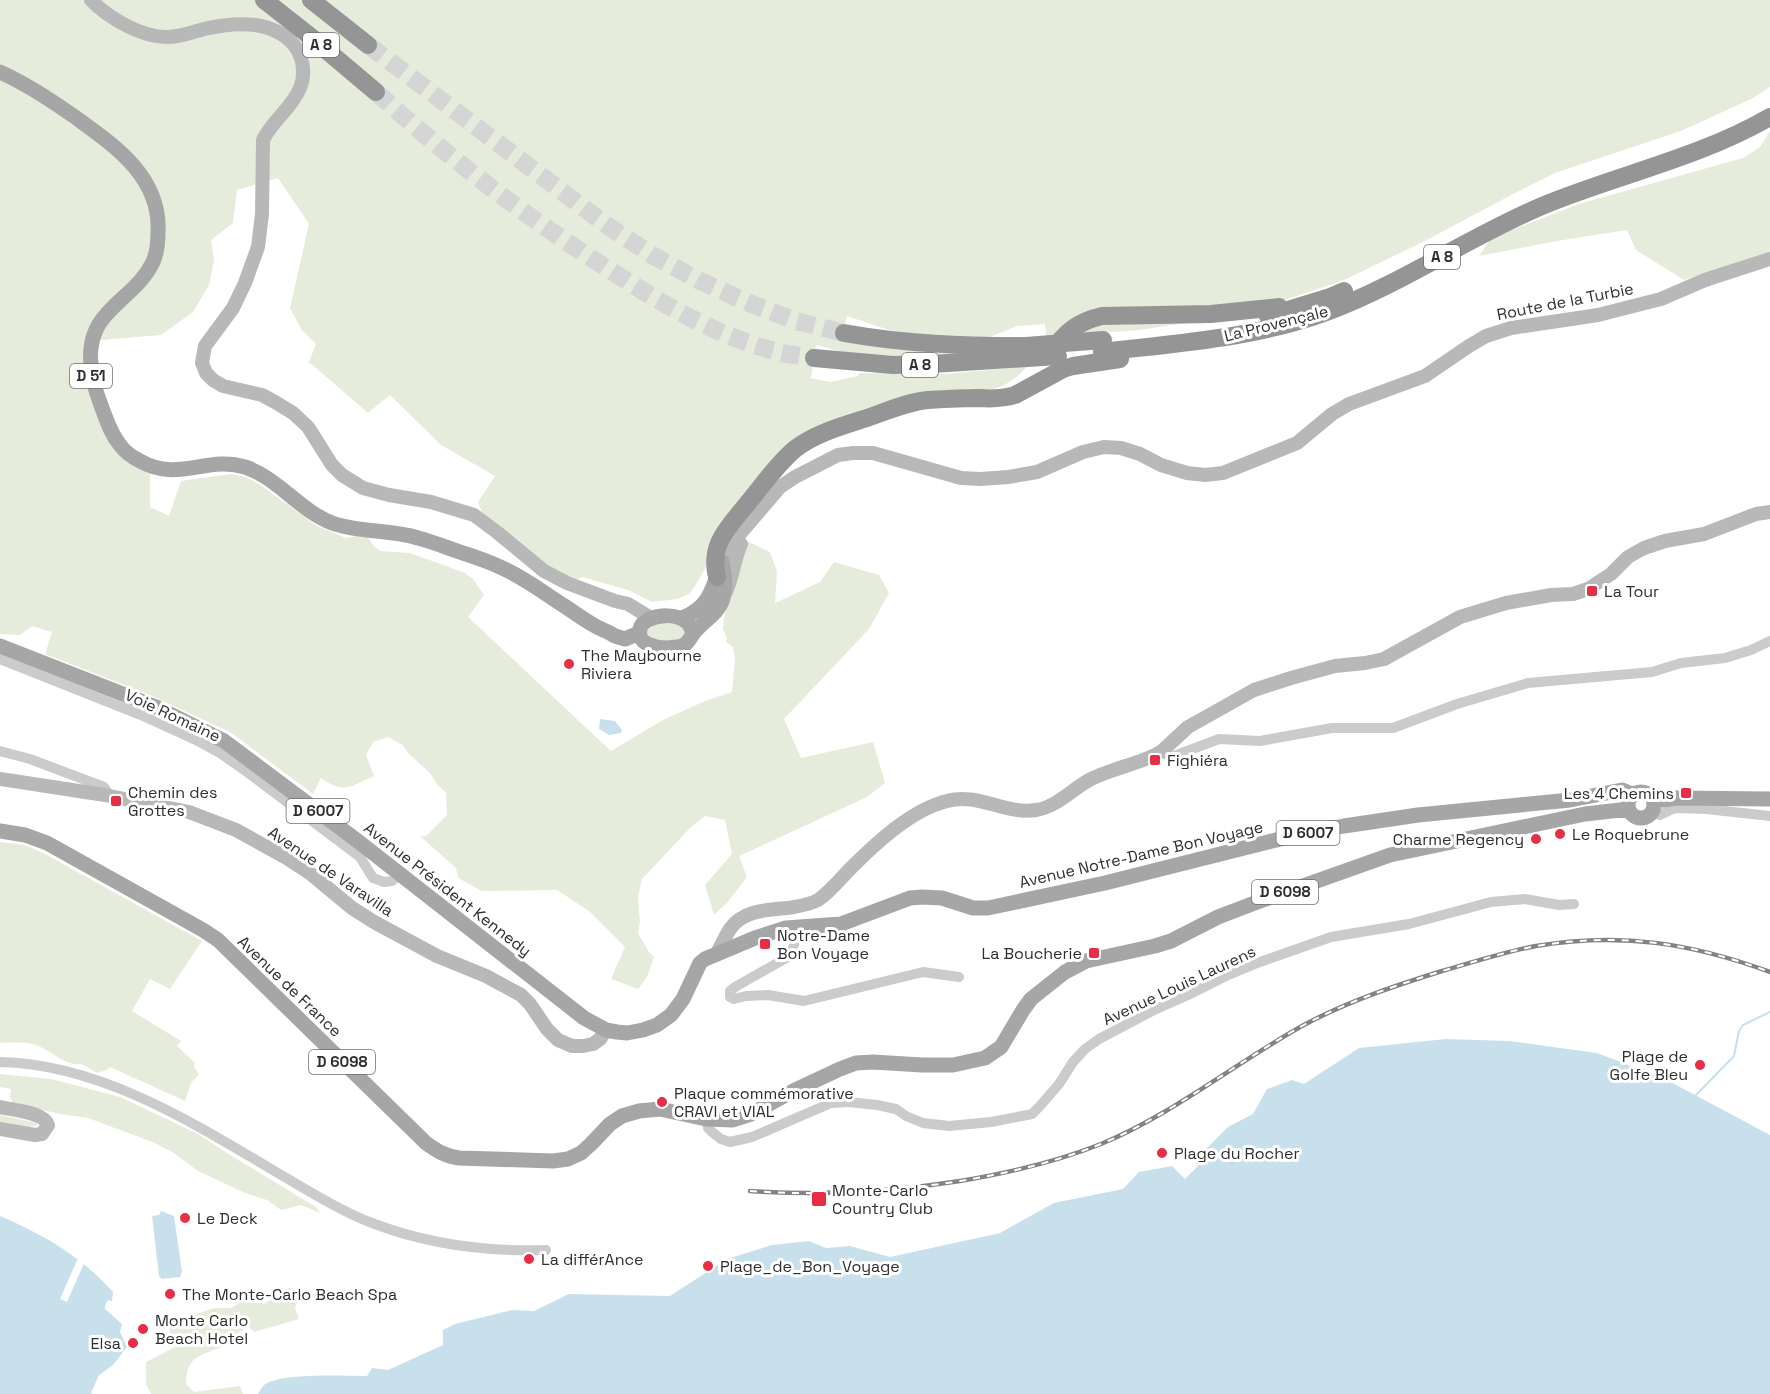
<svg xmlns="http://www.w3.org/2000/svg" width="1770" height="1394" font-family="'Space Grotesk',sans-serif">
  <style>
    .green { fill: #e5ecdc }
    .water { fill: #c7e0ec }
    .pier { fill: #fff }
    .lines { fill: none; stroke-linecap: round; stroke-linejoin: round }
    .stream { stroke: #c7e0ec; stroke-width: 2 }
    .highway-tunnel { stroke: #d5d5d5; stroke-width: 18; stroke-dasharray: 18 9; stroke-linecap: butt }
    .street { stroke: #cbcbcb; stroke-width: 10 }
    .secondary { stroke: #b8b8b8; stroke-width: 14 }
    .primary { stroke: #a6a6a6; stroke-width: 15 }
    .highway { stroke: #959595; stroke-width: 18 }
    .rail-casing { stroke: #838383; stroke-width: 4.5 }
    .rail { stroke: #fff; stroke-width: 2; stroke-dasharray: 7; stroke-linecap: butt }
    .highway-bridge { stroke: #959595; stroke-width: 18 }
    .poi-dot { fill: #e72e47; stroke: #fff; stroke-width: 2 }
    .labels { text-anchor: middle; stroke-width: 6; stroke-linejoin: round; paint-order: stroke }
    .shield { fill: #fff; stroke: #6d6d6d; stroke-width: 1.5 }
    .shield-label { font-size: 15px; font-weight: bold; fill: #2e2e2e }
    .street-label { font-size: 16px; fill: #2e2e2e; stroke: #fff }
    .poi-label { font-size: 16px; fill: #2e2e2e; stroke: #fff; text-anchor: start }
  </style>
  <rect width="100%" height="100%" fill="#fff"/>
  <!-- green -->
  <path class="green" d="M0,0h1770v87l-19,12 -70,32 -126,42 -42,21 -88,47 -81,39 -32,11 -34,11 -37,3 -143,3 -11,3 -30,24 -11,2 -1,-13 -28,2 -30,12 -62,-1 -36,-7 -42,-14 -5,24 130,12 -4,4h-110l-42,-11 -5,33 19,4 28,-6 1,-3 86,1 82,-8c-10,13 -22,20 -38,24l-76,4 -16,4 -75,30 -113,134 -15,26 -5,6 -11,5 -26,3 -24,-12 -46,-13 -8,3 -83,-45 -13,-33 17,-26 -54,-31 -51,-50 -22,18 -59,-51 7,-18 -15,-15 -11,-21 19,-84 -31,-46 -41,12 -4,33 -22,17 3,20 -5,25 -16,27 -32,23 -59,5 -15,-3 10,79 53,57v34l19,9 12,-35 50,-7 15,3 13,7 58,42 29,12 11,-2h10l6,9 7,6 30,2 55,20 8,6 11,16 -16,22 143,134 52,-31 42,-19 27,-9 3,-34 -2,-11 -7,-5 1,-4 -4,-9 1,-11 18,-68 5,-9 23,11 7,19 -2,32 45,-21 14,-20 45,13 10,18 -20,36 -85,90 17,39 72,-16 12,41 -18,14 -128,59 8,21 -20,26 -13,12 -9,-30 27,-31 -7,-34 -20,-4 -14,11 -49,52 -4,18 2,25 -2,11 11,19 5,5 -7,20 -9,12 -27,-10 14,-32 -36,-36 -32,-21 -75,1 -24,-13 -2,-10 -36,-32h6l21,-21 -1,-22 -9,-9 -7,-11 -22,-20 -5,-8 -15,-8 -15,5 -7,13 8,21c-24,10 -29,19 -53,2l-8,16 -83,-62 -78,-36 -107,-42 7,-22 -20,-6 -12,9 -20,-1z
    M1770,131v121l-10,5 -76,23 -48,-30 -9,-20 -70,11 -78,15 12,-18 91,-35 161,-45 17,-11z
    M1203,320l-63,10 -71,5 19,-12z
    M679,624l3,1 3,9 -6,6h-27l-6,-8c6,-11 22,-8 33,-8z
    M0,842l25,3 20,9 157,87 -32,48 -20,-10 -18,32 49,30 -4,5 18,17 -1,4 5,7 -8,9 -6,18 -75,-34 -3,3 -10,3 -15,-9c-16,3 -30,-13 -44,-18 -12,-5 -26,-4 -38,-3z
    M0,1074l51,5 69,18 78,37 32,21 86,52 4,6 -19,-8 -20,5 -14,-10 -22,-7 -47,-22 -24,-18 -19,-10 -67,-25 -28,-4 -47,-11 -3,-6 1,-8 -11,-2z
    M0,1115l37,8v3l-9,1 -28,-4z
    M289,1288l12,5 -6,15 4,11 -45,13 -5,-5 -28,15v5c-23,10 -34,9 -35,37l8,8 46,-6 3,8h-92l-5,-10v-22l31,-16 -8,-15 2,-8 43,-15h17l16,-10 17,6z"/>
  <!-- water -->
  <path class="water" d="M600,719l15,2 7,9 -1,3 -12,2 -10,-6z
    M1446,1039l64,2 87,12 66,25 107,57v259h-1512c2,-3 3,-6 5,-8 13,-14 83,-10 104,-10l5,-8 16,2 55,-25v-15l12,-6 57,-14 22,1 35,-17 101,2 57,-37 45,-14 37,-4 17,7 24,-2 40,11 110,-24 54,-30 69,-14 16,-17 33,-6 13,13 13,-13 -2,-7 32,-32 25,-13 14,-25 25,-9 12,4 55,-36z
    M161,1211l13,5 8,56 -2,5 -18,2 -3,-3 -7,-60 7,-1z
    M0,1216c43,18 82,41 113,76l-1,9 -4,-1 -3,5v4l17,15 -2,8 7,15 -14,18 -14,10 -8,18 2,1h-93z"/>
  <!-- pier -->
  <path class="pier" d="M79,1256l6,5 -18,41 -7,-3z"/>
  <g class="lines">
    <!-- stream -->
    <path class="stream" d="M1696,1095l38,-39 5,-25 4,-6 27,-13"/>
    <!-- highway-tunnel -->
    <path class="highway-tunnel" d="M368,45l237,179 47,31 46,25 51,23 47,18 48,12
      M376,92c66,60 137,115 212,164 60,39 120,78 190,96 12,3 24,4 36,6"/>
    <!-- street -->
    <path class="street" d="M0,659l141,56 59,27 20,11 27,19 113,85 13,21 11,4 8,-1 8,-7
      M0,751l30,8 74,28 2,3 -1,5
      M1162,751l5,4 7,1 45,-17 41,2 72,-13h61l64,-24 71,-21 124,-11 29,-9 44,-5 26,-8 19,-9
      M1652,812l8,3 12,-6 6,-1 28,1 64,7
      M796,927c0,10 -1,22 -8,30l-53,30 -5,4v6l4,2 12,-3 22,-1 36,6 119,-29 36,5
      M0,1062c103,2 198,64 283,114 29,17 58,35 89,47 55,21 115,29 174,27
      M706,1119l2,9 4,4 9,7 9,3 22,-5 79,-34 18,-1 28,3 19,4 10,7 17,7 26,3 42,-4 41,-8 7,-7 20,-23 14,-22 12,-13 14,-10 55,-29 34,-15 38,-19 34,-14 71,-25 78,-13 82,-22 34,-3 34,6 15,-1"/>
    <!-- secondary -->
    <path class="secondary" d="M91,0c17,18 52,38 77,37 12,0 25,-5 36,-8 30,-7 68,-10 90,16 9,11 12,29 6,43 -8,20 -28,33 -37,52l-1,74 -4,33 -13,36 -12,25 -28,38 -3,17 4,10 7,7 10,6 39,9 13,7 18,11 15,14 24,38 10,10 21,13 26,7 42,7 43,13 24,18 46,38 23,12 48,18 13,3 23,14
      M722,562l17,-27 41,-48 15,-10 43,-22 15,-2h20l88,25 20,1 27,-2 29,-5 46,-20 21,-5 17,1 19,6 21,11 26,8 18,2 18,-2 74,-30 35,-29 17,-10 76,-28 44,-30 17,-10 25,-8 87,-13 63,-16 44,-19 65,-21
      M726,592c7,-16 8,-32 15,-48
      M0,779l105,16 84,17 47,18 49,27 26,17 41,34 22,14 63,34 49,20 35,19 9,9 17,25 11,11 14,6h11l10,-2 7,-5 6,-9
      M720,952l-1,-3c4,-7 7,-14 11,-20 13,-19 37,-19 58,-21 10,-2 21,-3 30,-8 12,-8 23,-22 33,-32 25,-25 60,-58 96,-67 31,-9 58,14 89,9 21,-3 36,-21 55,-31 20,-10 43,-14 64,-24l7,-4 26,-24 66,-37 37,-12 44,-12 30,-3 19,-4 76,-42 46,-14 45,-8 22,-1 15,-5 23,-15 17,-17 16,-9 21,-7 39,-7 52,-20 14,-2
      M0,1107c13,3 44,5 48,18l-6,9 -7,1 -35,-6"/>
    <!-- primary -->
    <path class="primary" d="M0,72c27,12 51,28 75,45 40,29 86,60 83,115 0,10 -1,21 -5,30 -11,23 -32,35 -48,54 -23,26 -15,62 -3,92 5,13 9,26 18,37 5,7 12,12 20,16 39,22 67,-6 105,6 33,11 55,44 87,56 27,10 58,6 86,15 16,4 32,11 48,16 12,4 24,8 34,13 24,10 45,27 66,40 10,7 20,14 31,20 6,3 12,5 18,9l10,3 14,-6
      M682,618c26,-10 30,-27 38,-51
      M692,635c2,-26 -49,-23 -52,-6 -5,21 33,21 44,16 5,-3 6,-7 9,-11 10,-14 28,-20 31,-40 2,-10 0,-21 -2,-32
      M0,646l156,61 68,34 135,101 225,176 22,12 11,2 10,1 16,-3 14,-5 14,-10 12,-16 17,-36 5,-4 50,-21 31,-10 55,-4 69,-26 12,-1 20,1 31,10h15l117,-25 191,-48 48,-9 74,-11 152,-15 52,-10 12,5
      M1628 805a13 13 0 1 1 26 0a13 13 0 1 1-26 0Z
      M1654,801l23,-3 93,1
      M0,831l25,4 22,8 156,87 15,10 208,203c11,8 19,13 33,15l94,3 15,-2 13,-6 10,-9 19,-20 12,-8 17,-5 21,-2 46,10 26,1 19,-6 44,-24 45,-21 16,-6 17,-1 49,3h31l32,-7 16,-11 22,-37 8,-11 34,-27 21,-11 69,-15 16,-5 47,-24 34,-13 138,-49 195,-41 44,-5"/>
    <!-- highway -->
    <path class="highway" d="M264,0l42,33 70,59
      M311,0l57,45
      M1268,316l62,-19 14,-6
      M844,333c61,11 120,13 182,13
      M1050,352c17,-20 26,-30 52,-36l109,-2 68,-7
      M1102,352c76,-9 155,-14 227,-41 74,-28 140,-74 213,-105 75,-31 157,-48 228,-89
      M814,358l79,7 39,-1 95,-6
      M717,577c-8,-33 11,-49 30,-73 15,-18 30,-40 48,-55 21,-16 47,-23 72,-31 20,-7 40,-16 61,-18 17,-1 34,-2 51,-2 13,1 23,1 36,-3l48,-26 10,-3 47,-7"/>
    <!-- rail casing -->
    <g class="rail-casing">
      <path id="rail" d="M750,1191c71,5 140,1 210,-10 48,-8 96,-19 141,-37 72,-30 133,-80 201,-118 44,-24 92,-40 140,-55 32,-9 62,-19 94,-25 85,-14 155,-3 234,26"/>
    </g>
    <!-- rail -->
    <use href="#rail" class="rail"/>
    <!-- highway-bridge -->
    <path class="highway-bridge" d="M1026,346l77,-6
      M1027,358l31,-2"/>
  </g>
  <!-- markers -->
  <g class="poi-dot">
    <rect x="1586" y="585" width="12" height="12" rx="3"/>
    <circle cx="569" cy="664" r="6"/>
    <rect x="1149" y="754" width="12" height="12" rx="3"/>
    <rect x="1680" y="787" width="12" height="12" rx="3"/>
    <rect x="110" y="795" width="12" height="12" rx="3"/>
    <circle cx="1560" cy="834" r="6"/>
    <circle cx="1536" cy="839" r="6"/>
    <rect x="759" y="938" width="12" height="12" rx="3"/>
    <rect x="1088" y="947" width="12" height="12" rx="3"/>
    <circle cx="1700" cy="1065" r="6"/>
    <circle cx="662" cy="1102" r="6"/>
    <circle cx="1162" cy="1153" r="6"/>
    <rect x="811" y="1191" width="16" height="16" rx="3"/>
    <circle cx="185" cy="1218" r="6"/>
    <circle cx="529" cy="1259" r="6"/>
    <circle cx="708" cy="1266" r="6"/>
    <circle cx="170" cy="1294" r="6"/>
    <circle cx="143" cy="1329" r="6"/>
    <circle cx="133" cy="1343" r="6"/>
  </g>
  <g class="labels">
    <!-- shield labels -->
    <g class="shield">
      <rect x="303" y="33" width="36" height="24" rx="4.5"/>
      <rect x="1424" y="245" width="36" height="24" rx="4.5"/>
      <rect x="902" y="353" width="36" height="24" rx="4.5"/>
      <rect x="70" y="364" width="42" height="24" rx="4.5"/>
      <rect x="286.5" y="799" width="63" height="24" rx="4.5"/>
      <rect x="1276.5" y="821" width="63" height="24" rx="4.5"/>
      <rect x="1252" y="880" width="66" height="24" rx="4.5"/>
      <rect x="309" y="1050" width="66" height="24" rx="4.5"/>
    </g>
    <g class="shield-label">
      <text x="321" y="50">A 8</text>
      <text x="1442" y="262">A 8</text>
      <text x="920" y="370">A 8</text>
      <text x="91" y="381">D 51</text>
      <text x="318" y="816">D 6007</text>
      <text x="1308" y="838">D 6007</text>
      <text x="1285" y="897">D 6098</text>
      <text x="342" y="1067">D 6098</text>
    </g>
    <!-- street labels -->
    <g class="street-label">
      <text transform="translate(1565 301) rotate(-11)" y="6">Route de la Turbie</text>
      <text transform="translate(1276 323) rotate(-14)" y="6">La Provençale</text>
      <text transform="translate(173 715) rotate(25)" y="6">Voie Romaine</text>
      <text transform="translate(1141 854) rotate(-13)" y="6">Avenue Notre-Dame Bon Voyage</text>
      <text transform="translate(331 871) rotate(34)" y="6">Avenue de Varavilla</text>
      <text transform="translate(448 889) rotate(38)" y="6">Avenue Président Kennedy</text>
      <text transform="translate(1179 985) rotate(-25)" y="6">Avenue Louis Laurens</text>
      <text transform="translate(290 986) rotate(44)" y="6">Avenue de France</text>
    </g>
    <!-- poi labels -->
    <g class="poi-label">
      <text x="1604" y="597">La Tour</text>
      <text x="581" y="661">The Maybourne<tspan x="581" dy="18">Riviera</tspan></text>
      <text x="1167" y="766">Fighiéra</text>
      <text x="128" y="798">Chemin des<tspan x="128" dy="18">Grottes</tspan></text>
      <text x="1674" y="799" text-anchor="end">Les 4 Chemins</text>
      <text x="1572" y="840">Le Roquebrune</text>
      <text x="1524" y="845" text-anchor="end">Charme Regency</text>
      <text x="777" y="941">Notre-Dame<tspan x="777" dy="18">Bon Voyage</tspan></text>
      <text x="1082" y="959" text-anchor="end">La Boucherie</text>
      <text x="1688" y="1062" text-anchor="end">Plage de<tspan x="1688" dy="18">Golfe Bleu</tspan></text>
      <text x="674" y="1099">Plaque commémorative<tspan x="674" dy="18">CRAVI et VIAL</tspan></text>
      <text x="1174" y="1159">Plage du Rocher</text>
      <text x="832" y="1196">Monte-Carlo<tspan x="832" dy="18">Country Club</tspan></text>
      <text x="197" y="1224">Le Deck</text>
      <text x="541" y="1265">La différAnce</text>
      <text x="720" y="1272">Plage_de_Bon_Voyage</text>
      <text x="182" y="1300">The Monte-Carlo Beach Spa</text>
      <text x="155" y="1326">Monte Carlo<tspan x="155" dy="18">Beach Hotel</tspan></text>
      <text x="121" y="1349" text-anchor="end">Elsa</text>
    </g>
  </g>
</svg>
